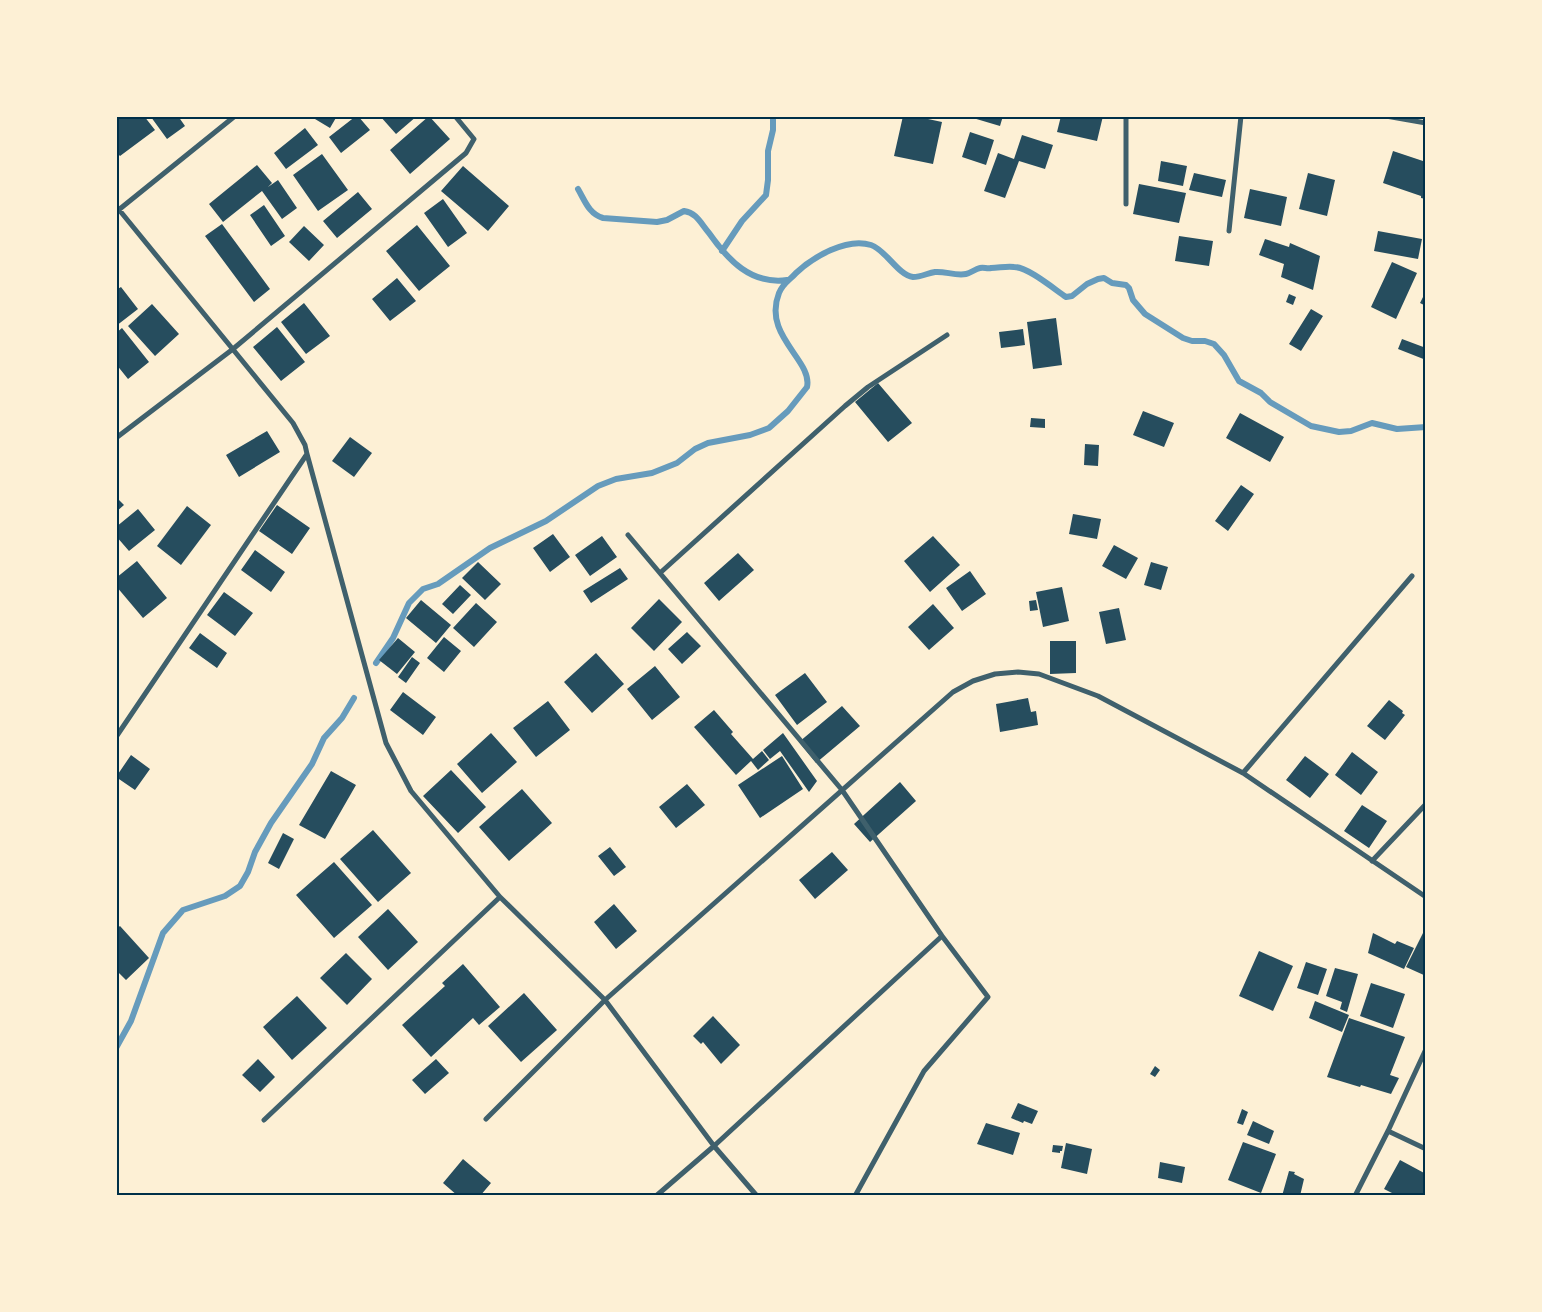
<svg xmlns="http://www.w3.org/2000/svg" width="1542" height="1312" font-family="'Roboto Serif',serif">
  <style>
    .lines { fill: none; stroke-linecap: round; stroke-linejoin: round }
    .stream { stroke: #669bbc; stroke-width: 6 }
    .building { fill: #264d5e }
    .minor { stroke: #3f606c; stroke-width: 5 }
    .neatline { fill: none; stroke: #003049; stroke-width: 2 }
  </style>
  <rect width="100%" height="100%" fill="#fdf0d5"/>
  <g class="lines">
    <!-- stream -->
    <path class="stream" d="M578,189c7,12 11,25 25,29l54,4 10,-2 17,-9c13,2 17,13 25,22 19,27 42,52 78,47
      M722,251l20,-30 24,-26 2,-15v-29l5,-21v-14
      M376,663l17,-25 16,-35 14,-14 15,-5 52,-36 56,-27 52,-35 18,-7 36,-6 25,-10 18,-14 13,-6 42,-8 19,-7 19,-17 19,-24c6,-27 -45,-51 -28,-94 4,-10 11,-13 17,-20 17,-16 51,-36 75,-28 15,5 27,30 42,32 8,0 15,-4 22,-5 10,-1 20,4 31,2 5,-1 9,-5 14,-6 4,-1 7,1 11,0 8,0 15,-2 23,-1 14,0 40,22 52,30l6,-1 15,-12 11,-5 6,-1 8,5 14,2 3,3 4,12 12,14 38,24 9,3h13l9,3 10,11 15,26 22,12 9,9 41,24 28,6 12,-1 21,-8 25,6 29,-2
      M116,1048l15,-27 32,-88 20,-23 42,-14 15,-10 8,-14 7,-20 16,-29 41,-59 12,-26 18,-20 12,-20"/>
  </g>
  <!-- building -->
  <path class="building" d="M116,116h28l11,14 -35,26 -4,-4z
    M152,116h26l7,10 -18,13 -16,-22z
    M310,116h27l-7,12z
    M356,116h2l12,14 -29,23 -12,-16z
    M380,116h37l-21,18z
    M429,116l21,23 -40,35 -20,-24z
    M903,116h11l28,6 -9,42 -39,-8z
    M974,116h29l-3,10 -27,-8z
    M1061,116h42l-6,25 -40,-9z
    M305,128l13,17 -32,24 -12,-16z
    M970,132l24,8 -8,25 -24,-8z
    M1022,135l31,10 -8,24 -26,-8 -14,37 -21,-7 14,-38 16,6z
    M1393,151l33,11v37l-5,-1v-2l-38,-13z
    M322,154l26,36 -30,21 -25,-36z
    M1161,161l26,5 -4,20 -25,-5z
    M257,165l15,18 -4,4 10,-7 19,28 -15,11 -20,-28 -39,31 -14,-18z
    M463,166l46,40 -21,25 -47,-40z
    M1194,173l32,7 -4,17 -33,-7z
    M1308,173l27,7 -8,36 -28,-7z
    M1139,184l47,9 -7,30 -46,-9z
    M1250,189l37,8 -6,29 -37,-8z
    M358,192l14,17 -35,29 -14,-17z
    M443,199l24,34 -19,14 -24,-34z
    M264,205l21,31 -14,10 -21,-31z
    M222,224l48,65 -16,13 -49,-66z
    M417,225l33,41 -31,25 -33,-40z
    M304,226l20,19 -15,16 -20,-19z
    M1378,231l44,8 -4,20 -44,-8z
    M1179,236l34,5 -4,25 -34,-5z
    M1265,239l24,8 1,-4 30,13 -7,34 -32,-13 3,-13 -25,-9z
    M1392,262l25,11 -21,46 -25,-12z
    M397,278l19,23 -26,20 -18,-22z
    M121,287l17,22 -22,17v-36z
    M1426,291v15l-6,-3z
    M1289,294l7,3 -3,8 -7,-3z
    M304,303l26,33 -24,18 -25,-32z
    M152,304l27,30 -24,22 -27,-30z
    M1311,309l12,7 -22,35 -12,-7z
    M1056,318l6,47 -29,4 -6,-47z
    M277,327l28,35 -24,19 -28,-34z
    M122,328l27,34 -21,17 -12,-15v-31z
    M1023,329l2,16 -24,3 -2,-16z
    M1402,339l24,9v12l-28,-11z
    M878,383l34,40 -24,19 -33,-40z
    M1143,411l31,12 -10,24 -31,-12z
    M1240,413l44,24 -14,25 -44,-24z
    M1031,418l14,1v9l-15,-1z
    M267,431l13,21 -41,25 -13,-22z
    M350,437l22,16 -18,24 -22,-16z
    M1085,444l14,1 -1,21 -14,-1z
    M1241,485l13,9 -26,37 -13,-10z
    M116,497l8,8 -8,7z
    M277,505l33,23 -18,26 -33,-23z
    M187,506l24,19 -30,40 -24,-19z
    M138,509l17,21 -26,21 -13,-15v-9z
    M1073,514l28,5 -4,20 -28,-5z
    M553,534l17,23 -20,15 -17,-24z
    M602,536l15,21 -27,19 -15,-21z
    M933,536l27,29 -30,27 -26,-31z
    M1114,545l24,13 -12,21 -24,-13z
    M255,550l30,22 -14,20 -30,-22z
    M738,553l16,17 -35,31 -15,-18z
    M137,561l30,37 -24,20 -27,-32v-8z
    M478,562l23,22 -16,16 -23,-22z
    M1151,562l17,5 -7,23 -17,-5z
    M620,568l8,11 -37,24 -8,-12z
    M970,571l16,23 -24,17 -16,-23z
    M460,585l11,10 -18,19 -11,-10z
    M1062,587l7,34 -26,6 -7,-35z
    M224,592l29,21 -18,23 -28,-21z
    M659,599l23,23 -28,29 -23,-23z
    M421,600l30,25 -15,18 -30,-25z
    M1036,600l2,10 -8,1 -1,-10z
    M476,603l21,19 -23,25 -21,-19z
    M933,604l21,24 -25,22 -21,-23z
    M1119,608l7,32 -20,4 -7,-32z
    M687,632l14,14 -19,18 -14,-15z
    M200,633l27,20 -10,15 -28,-20z
    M444,637l17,14 -17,21 -17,-14z
    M398,638l17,14 -18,22 -18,-14z
    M1050,641h26v32l-26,1z
    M596,653l28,31 -32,29 -28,-31z
    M412,657l8,6 -14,20 -8,-6z
    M655,666l25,31 -28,23 -25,-31z
    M805,673l22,29 -30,23 -22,-30z
    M403,692l33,25 -13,18 -33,-25z
    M1028,698l3,14 5,-1 2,14 -38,7 -4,-28z
    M1389,700l14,11 -1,2 3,2 -20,25 -18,-14z
    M548,701l22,29 -34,27 -23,-29z
    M842,706l18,20 -44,37 -17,-21z
    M714,710l19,22 -2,2 22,25 9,-8 7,9 -11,10 -7,-9 -15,14 -42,-48z
    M491,733l26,29 -35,31 -25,-29z
    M783,733l34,48 -8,11 -29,-41 -10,8 -7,-9z
    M1352,752l26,20 -17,23 -26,-20z
    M131,755l19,14 -15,21 -19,-13z
    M782,756l21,33 -43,29 -22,-33z
    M1305,756l24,18 -19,24 -24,-18z
    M451,770l35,37 -28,26 -35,-37z
    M331,771l25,14 -31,54 -26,-14z
    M900,782l16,19 -46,41 -16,-18z
    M687,784l18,21 -29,23 -17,-21z
    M522,789l30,34 -43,38 -30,-34z
    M1362,805l25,16 -18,27 -25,-17z
    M373,830l38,43 -33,29 -38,-43z
    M283,833l11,6 -15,30 -11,-6z
    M610,847l16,20 -12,9 -16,-20z
    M832,852l16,18 -33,29 -16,-19z
    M334,862l38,43 -38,33 -38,-43z
    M614,904l23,27 -21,18 -22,-27z
    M388,909l30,33 -30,28 -30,-33z
    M120,926l29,32 -23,22 -10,-10v-41z
    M1426,927v49l-20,-9z
    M1373,933l22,11 2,-3 17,7 -10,21 -36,-16z
    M1259,951l34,15 -20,45 -34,-15z
    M346,953l26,26 -25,26 -27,-27z
    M1306,962l21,7 -9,26 -21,-7z
    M463,964l37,43 -21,18 -6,-7 -42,39 -29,-32 43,-39 -3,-3z
    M1335,968l23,6 -11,38 -7,-3 2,-7 -16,-6z
    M1371,983l34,11 -12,34 -33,-12z
    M524,993l33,37 -36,32 -33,-36z
    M297,996l30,32 -35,32 -29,-33z
    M1315,1001l34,14 -7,17 -33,-14z
    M713,1016l27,29 -19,19 -18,-22 -2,2 -8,-8z
    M1349,1018l56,19 -15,38 9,3 -8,16 -30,-9 -1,2 -33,-10z
    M258,1059l17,18 -15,15 -18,-17z
    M436,1059l13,14 -24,21 -13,-14z
    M1155,1066l5,4 -5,7 -5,-3z
    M1018,1103l20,8 -6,13 -8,-3 -1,2 -12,-5z
    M1242,1109l6,3 -5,13 -6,-2z
    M1253,1121l21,10 -5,13 -22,-9z
    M986,1123l34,10 -7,22 -36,-11z
    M1243,1142l33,12 -15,39 -33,-13z
    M1066,1143l26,6 -5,25 -26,-6z
    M1053,1145l10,1 -1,5h-2v2l-8,-1z
    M463,1159l28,24 -11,13h-22l-15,-13z
    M1400,1160l26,14v22h-28l-14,-7z
    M1160,1162l25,5 -3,16 -24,-5z
    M1289,1171l6,1 -1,2 10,5 -4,17h-18z"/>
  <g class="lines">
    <!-- minor -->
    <path class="minor" d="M1126,116v88
      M1386,116l40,7
      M116,206l177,217 12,22 2,9 -191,283
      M116,212l119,-96
      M1229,231l12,-115
      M116,438l117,-89 233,-196 8,-14 -19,-23
      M307,454l79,289 25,48 89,106 105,103 109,146 43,50
      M628,535l214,255 100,146 46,61 -64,74 -69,125
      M660,573l185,-167 23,-19 79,-52
      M1243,773l169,-197
      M1372,861l54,-57
      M486,1119l119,-119 348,-308 20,-11 22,-7 23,-2 21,2 59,22 145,77 183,124
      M264,1120l236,-223
      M1388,1131l38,18
      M656,1196l58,-50 228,-210
      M1355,1196l33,-65 38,-82"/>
  </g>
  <!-- border -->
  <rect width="1542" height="1312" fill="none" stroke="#fdf0d5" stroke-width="235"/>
  <rect x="118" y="118" width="1306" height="1076" class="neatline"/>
</svg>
